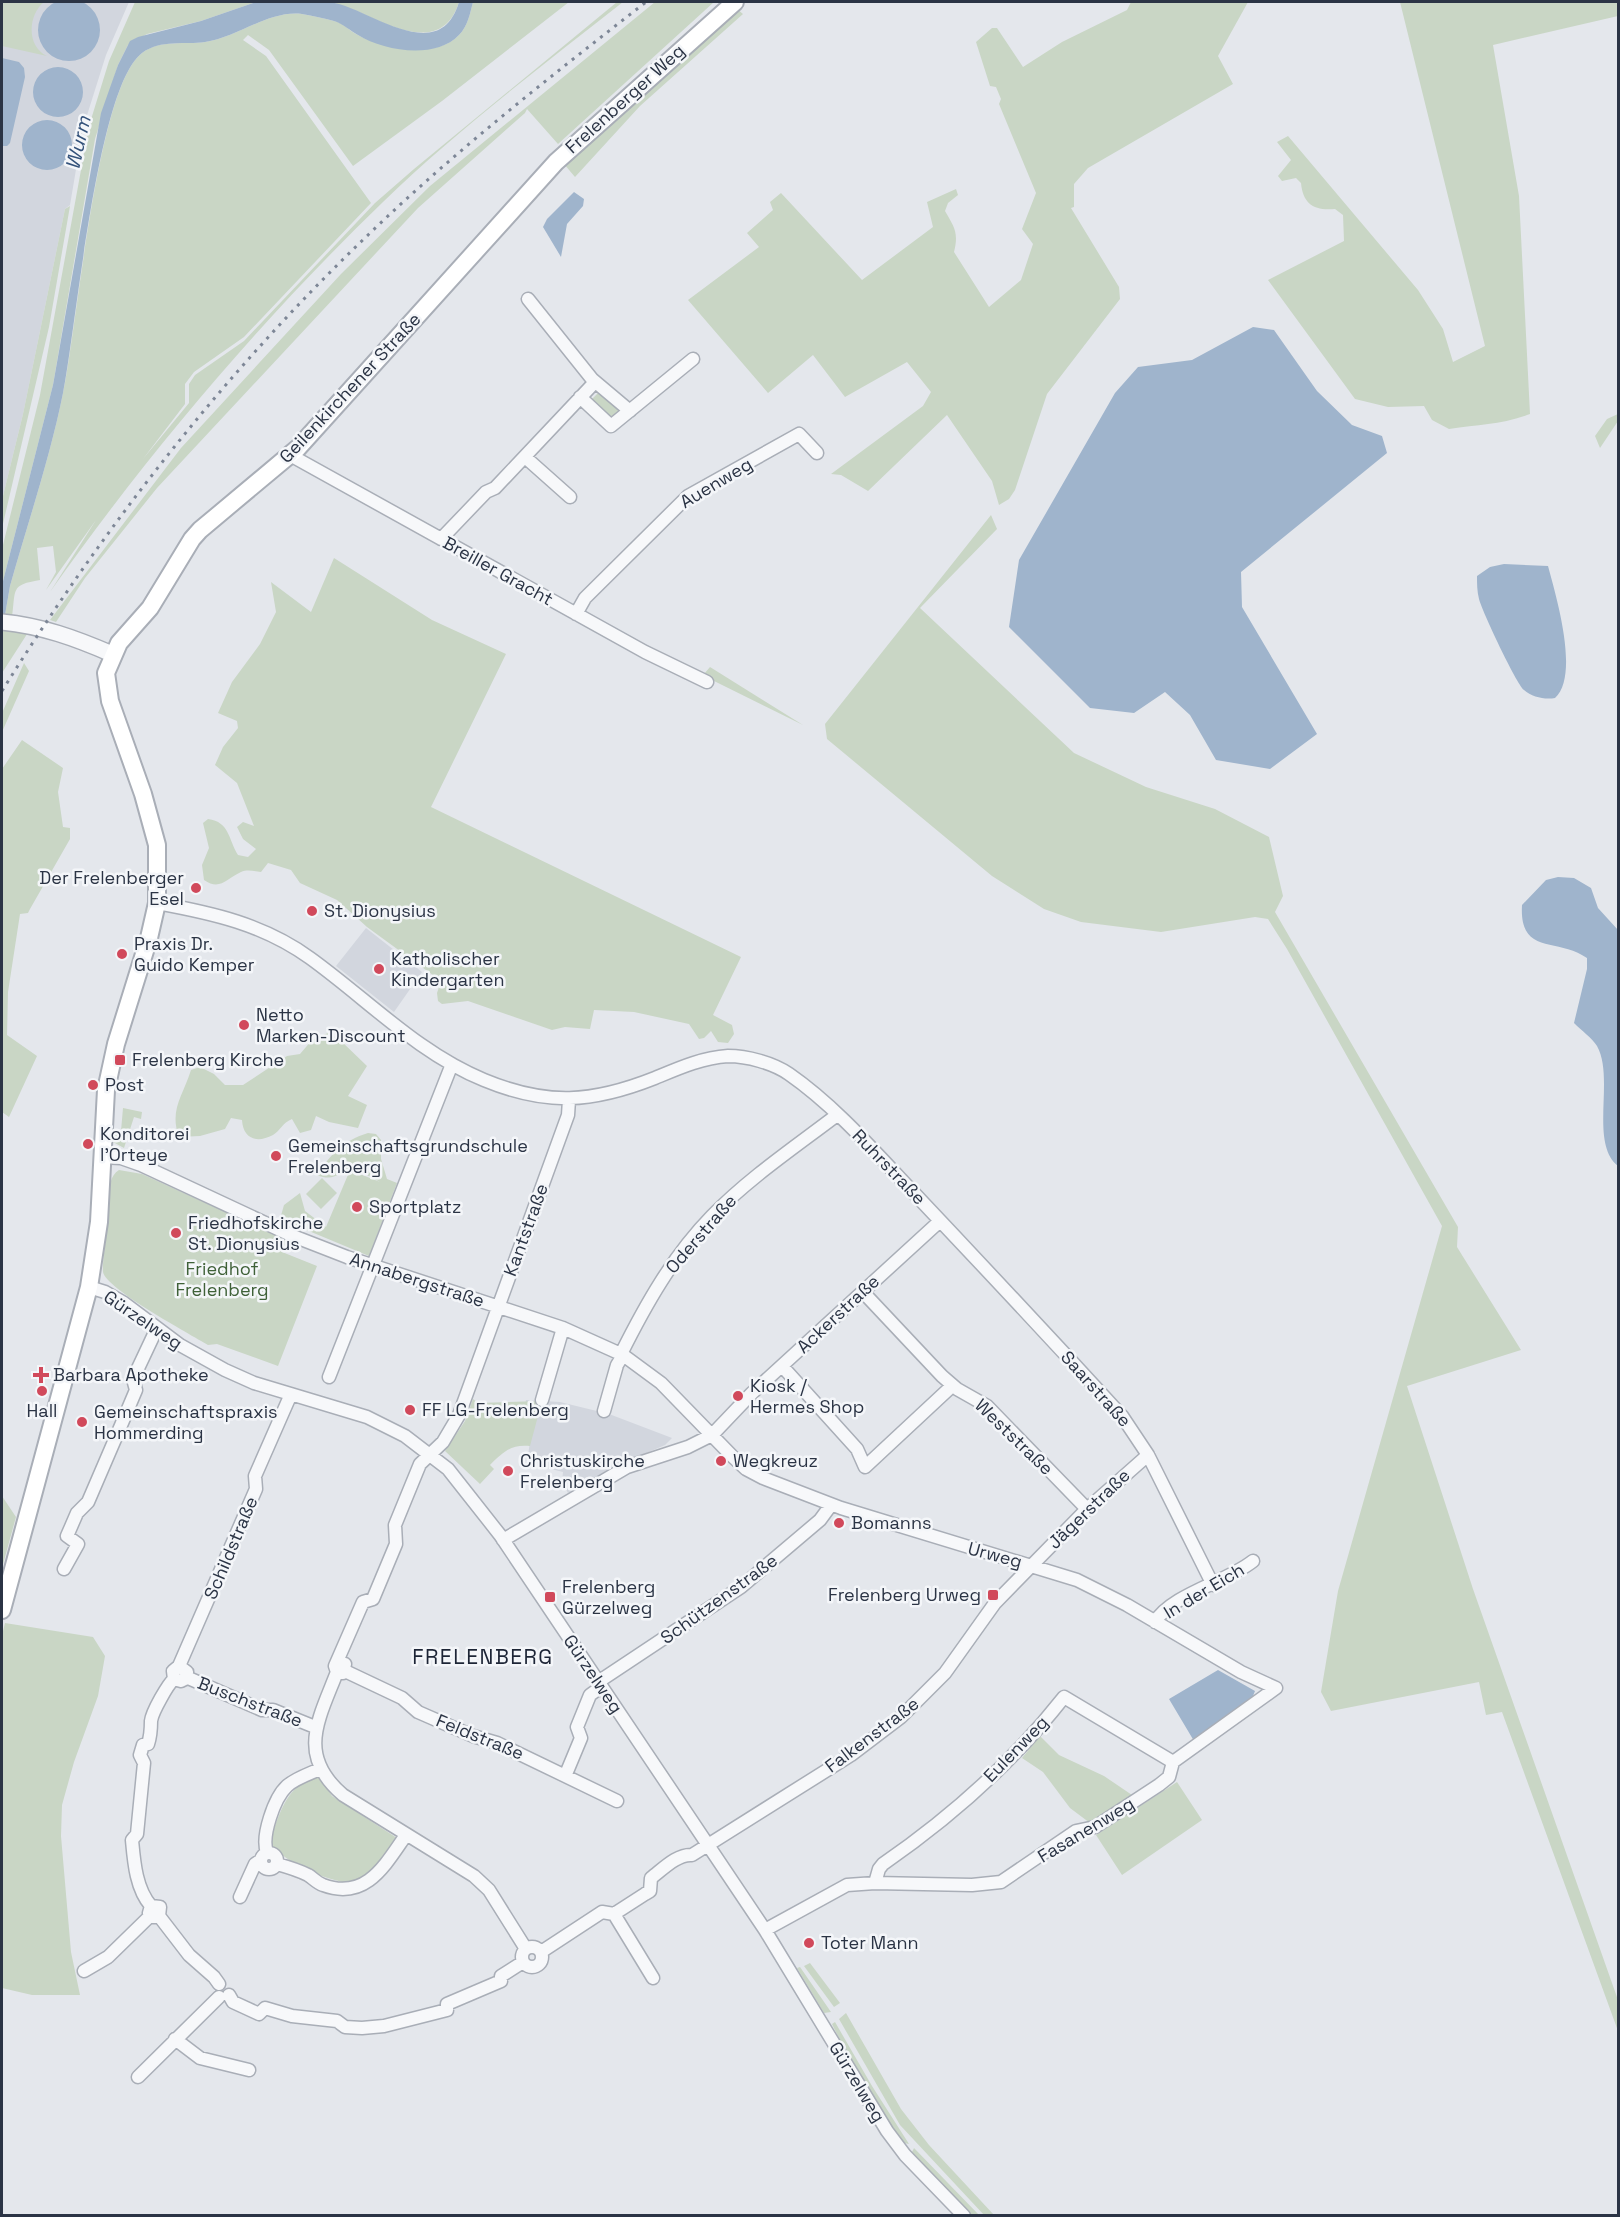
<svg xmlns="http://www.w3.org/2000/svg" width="1620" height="2217" font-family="'Space Grotesk',sans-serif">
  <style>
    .built { fill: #d2d6de }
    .green { fill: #c9d6c5 }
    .water { fill: #9fb4cc }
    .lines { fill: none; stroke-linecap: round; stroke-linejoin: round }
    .minor-casing { stroke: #a9aeb7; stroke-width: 15 }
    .tertiary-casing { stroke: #a9aeb7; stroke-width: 18 }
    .secondary-casing { stroke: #a9aeb7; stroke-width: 20 }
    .minor { stroke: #f7f8fa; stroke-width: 12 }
    .tertiary { stroke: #f7f8fa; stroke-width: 15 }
    .secondary { stroke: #fff; stroke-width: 16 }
    .rail { stroke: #7d8696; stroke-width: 3; stroke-dasharray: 3 6; stroke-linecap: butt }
    .poi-dot { fill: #d1495b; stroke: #f4f6f9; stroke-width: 2 }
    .labels { text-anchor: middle; stroke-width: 5; stroke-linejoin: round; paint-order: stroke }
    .street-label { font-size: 18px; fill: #2b3445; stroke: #f4f6f9 }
    .poi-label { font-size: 18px; fill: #2b3445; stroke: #f4f6f9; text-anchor: start }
    .park-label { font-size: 18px; fill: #3f6138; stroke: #f4f6f9 }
    .water-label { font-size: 20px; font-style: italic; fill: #34527a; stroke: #f4f6f9 }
    .quarter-label { font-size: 21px; letter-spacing: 1.5px; fill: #1d2536; stroke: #f4f6f9 }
  </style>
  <rect width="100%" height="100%" fill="#e4e7ec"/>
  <!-- built -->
  <path class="built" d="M5,2h124l-23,53 -23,73 -13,77 -5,4 -42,205 -21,86v-490z
    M366,928l56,44 -28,40 -58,-46z
    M526,1400l34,2 49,12 63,24 -7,7 -37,16 -60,32 -6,-11 1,-10 -36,-9 4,-29 -11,-3z"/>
  <!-- green -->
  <path class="green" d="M2,2h42c-16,13 -18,44 3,54l-45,-10z
    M135,2h121l-55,19 -54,13 -19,11 -10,20 -23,74 -42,246 -51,200v-36l38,-154 49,-269 20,-65z
    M332,2h127c-16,52 -67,25 -100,10 -9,-4 -18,-6 -27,-10z
    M473,2h96l-127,99 -89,65 -84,-116 -21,-15 -5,5 23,16 105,147 -127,134 -50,35 -9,12v20l-42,55 46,-56v-19l6,-9 49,-34 131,-138 39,-34 203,-167h6c-80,63 -167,129 -240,200 -124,120 -234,250 -333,390l46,-72 -50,70 10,-18 -3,-26 -16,2 3,32c-30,5 -24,9 -28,37l-7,-2 5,-29c18,-64 40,-128 53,-193 14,-64 34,-306 79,-340 18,-14 43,-8 63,-11 31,-4 64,-32 97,-28 11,2 22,4 32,7 10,2 15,10 24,14 25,14 78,24 101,0 9,-9 11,-22 14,-33z
    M655,2h59l-156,142 -31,-35 -2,4 -107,95 -261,280 -72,90 -29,44 -6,-2 131,-172 160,-174 89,-88z
    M1131,2h117l-30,54 15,28 -145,84 -14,16v23l-3,1 48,79 1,12 -73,95 -32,96 -6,9 -10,6 -7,-24 -45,-66 -79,76 -27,-16 -10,-1 92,-68 8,-14 -24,-30 -62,35 -32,-42 -45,38 -80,-93 71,-53 -12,-14 26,-23 -3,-8 11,-9 81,87 71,-53 -6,-25 29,-13 2,6 -10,8 -3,8c9,16 14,21 9,41l35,55 32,-27 12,-36 -11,-15 14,-36 -37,-89 2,-5 -5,-12 -6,-1 -14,-44 16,-14h5l26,39 39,-25 65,-32z
    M1400,2h218v14l-125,29 26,151 11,218c-29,11 -51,10 -81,15l-17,-9 -8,-14 -36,1 -33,-8 -87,-119 76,-39 -1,-26 -8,-6c-21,2 -32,-5 -34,-26l-5,-5 -14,3 -4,-5 13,-16 -14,-18 11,-6 130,154 25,39 10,33 32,-16z
    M737,9l6,5 -103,92 -65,71 -11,-13z
    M70,206l-21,121 -47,201v-28l21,-86 42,-205z
    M601,390l19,20 -6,8 -4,-1 -19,-17z
    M1618,414v7l-18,27 -5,-12 12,-17z
    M991,515l6,14 -77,79 154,145 72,34 69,22 54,28 14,59 -8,16 183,315 -1,20 64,103 -114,36 66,203 145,411v31l-116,-319 -16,3 -7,-33 -148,29 -10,-19 17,-101 104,-365 -155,-277 -19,-30 -13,-2 -94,15 -80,-10 -37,-13 -52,-33 -165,-137 -2,-15z
    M334,558l98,62 74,34 -75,153 310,150 -28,58 19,10 2,9 -6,9 -10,-1 -7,-11 -7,7 -5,1 -10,-15 -55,-12 -40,-2 -4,19 -25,-2 -13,3 -84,-29 -26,3 -4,-3 -1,-8 4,-12 -74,-54 -30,-27 -37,-17 -9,-13 -23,-7 -7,9c-7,-1 -14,-3 -20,0 -15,7 -21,19 -37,8l-2,-15 7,-17 -6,-25 5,-4c22,3 20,20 30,36l10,2 8,-8 -13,-10 -6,-12 6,-5 11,4 -17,-43 -22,-18 8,-18 15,-19 -1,-7 -19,-8 14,-31 28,-38 16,-32 -5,-30 40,30z
    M4,627l25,4 -27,42v-41z
    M24,663l5,8 -27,61v-19z
    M710,667l93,58 -93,-46 -6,-5z
    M22,740l41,28 -5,24 5,35 7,1v11l-40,70 -2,4 -8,1 -12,78 -1,43 30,21 -28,61 -7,-5v-343z
    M328,1033l11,6 28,27 -19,30 19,9 -9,23 -29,-6 -13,-6 -5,14 -11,3 -8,-14c-10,4 -11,11 -19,16 -17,9 -30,3 -31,-15l-11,-2 -6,11 -25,7 -21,1c-10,-27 4,-41 12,-67l9,-3 14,7 11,11h18l44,-29 13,-2 12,-14z
    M123,1108l19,4 -1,7 -7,-2 -10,31 -11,-6 1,-11h7z
    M368,1133l8,1 5,6v19l6,20 10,4 -28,73 -89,-37 4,-14 16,-12 5,18 21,16 24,-57 30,12 -28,-15c-14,6 -18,15 -35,8 13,-20 27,-35 51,-42z
    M119,1170l23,4 145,66 -5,12 35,14 -39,100 -61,-22 -9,1c-18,-11 -102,-56 -105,-73 -1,-9 5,-47 6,-60 1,-14 -3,-34 10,-42z
    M322,1178l15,15 -16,16 -15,-15z
    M473,1399l5,4 64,-2 -12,45c-19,-2 -27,6 -40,19l4,4 -14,15 -35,-33 20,-30z
    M2,1496l14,21 -14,51z
    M5,1623l88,14 12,19 -7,40 -24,66 -12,43 -1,31 10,116 9,43h-48l-30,-7v-353z
    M1040,1736l19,19 45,21 28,19 -42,28 -20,-15 -27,-36 -21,-14z
    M318,1774l14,22 68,44 -23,30 -26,14c-31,-7 -57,-16 -80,-39l-1,-7c13,-31 15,-49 48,-64z
    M1177,1782l25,38 -80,55 -26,-40z
    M810,1963l30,40 -6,4 -30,-41z
    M800,1967l31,45 -7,1 -27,-45z
    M846,2013l55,96 28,36 65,70h-10l-84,-90 -61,-106z
    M835,2022l37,64 37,58 -5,-1c-27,-37 -52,-77 -72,-119z
    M914,2148l65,67h-7l-60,-63z"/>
  <!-- water -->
  <path class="water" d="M38 30a31 31 0 1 1 62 0a31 31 0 1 1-62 0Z
    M256,2c24,0 50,-2 74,0 38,5 109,67 129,0h14c-3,11 -5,24 -14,33 -24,25 -75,16 -101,0 -8,-4 -14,-11 -24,-14 -10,-3 -21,-5 -32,-7 -33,-4 -66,24 -97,28 -20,3 -44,-3 -63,11 -45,34 -66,276 -79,340 -13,65 -35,129 -53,193l-5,29h-3v-30l51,-200 48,-272 17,-48 12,-24 8,-4 63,-16z
    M2,58l17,4 5,6 1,9 -15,66 -3,3h-5z
    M33 92a25 25 0 1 1 50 0a25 25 0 1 1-50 0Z
    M22 145a25 25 0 1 1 50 0a25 25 0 1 1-50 0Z
    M574,192l10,7 -1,7 -16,18 -6,33 -18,-30 4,-8z
    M1253,327l21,3 43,61 35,34 30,11 5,17 -146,119 1,35 75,127 -47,35 -54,-9 -26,-45 -25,-23 -31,21 -44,-5 -81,-81 10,-67 96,-167 23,-26 54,-7z
    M1504,564l44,2c8,30 32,109 7,132 -10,2 -23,-1 -31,-8 -8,-7 -42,-79 -45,-91 -2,-8 -2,-15 -2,-23l13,-9z
    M1558,877l16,1 17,10 7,20 20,22v236c-29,-23 -3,-88 -21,-120 -5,-8 -16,-16 -23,-23l13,-54v-11c-29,-21 -68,-2 -65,-53l24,-25z
    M1218,1670l37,21 -4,10 -57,40 -25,-42z"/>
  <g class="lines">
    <!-- minor casing -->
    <g class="minor-casing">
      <path id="minor" d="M528,299l64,80 38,32
        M580,397l31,29 82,-67
        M290,455l355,197 62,30
        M525,457l45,40
        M441,539l45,-47 9,-4 100,-106
        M576,614l9,-16 103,-102 111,-62 18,19
        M157,903c55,10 106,21 153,55 57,41 108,95 174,122 63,26 108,23 171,-2 24,-10 46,-20 73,-22 19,0 45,7 61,18 46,32 85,77 124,118 70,74 140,149 209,224l26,39 65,130
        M102,1157l19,1 20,7 152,71 54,21 216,71 60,27 38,28 71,73 14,13 17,9 78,30 236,72 50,25 114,67 35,16 -103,74 -4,15 -10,8 -64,42 -19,4 -75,51 -29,3 -97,-2 -28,2 -82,45
        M89,1287l16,5 19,11 56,42 45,25 29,13 113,34 38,19 43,33 52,66 265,395 122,201 18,24 59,61
        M863,1292l79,84 15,13 30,17 100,103
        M621,1354c25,-50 52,-98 91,-138 37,-38 83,-69 125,-101
        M782,1366l75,83 8,18 87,-81
        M329,1377l123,-313
        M542,1400l21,-72
        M604,1411l13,-46 6,-10
        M503,1540l124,-73 61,-20 24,-12 40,-42 188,-172
        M64,1569l14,-25 -11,-8 10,-23 11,-11 37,-86 11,-26 -3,-11 24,-51
        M1155,1622c17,-28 72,-40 98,-61
        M338,1663l7,1 -2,9 -6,-1 -2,-6 28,-64 10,-3 23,-55 -1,-19 25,-61 23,-22 16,-27 109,-300 1,-15
        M179,1666l8,6 -2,7 -4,2 -7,-2 -1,-8 6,-5 77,-177 -1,-13 36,-82
        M345,1671l57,27 16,14 55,24 24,7 120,58
        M337,1672c-18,47 -41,83 6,123l131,81 15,14 37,59
        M186,1677l76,33h11l42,17
        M598,1682l143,-95 79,-67 11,-15
        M566,1774l15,-36 -4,-11 13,-32 11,-8
        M267,1852c-6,-15 7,-54 20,-66 9,-8 22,-12 33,-17
        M261 1861a8 8 0 1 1 16 0a8 8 0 1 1-16 0Z
        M277,1864c11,3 21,6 31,11 5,3 9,8 15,10 43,16 62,-20 83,-50
        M875,1883l4,-14 4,-5c68,-47 130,-102 181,-167l109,65
        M240,1897l15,-33 6,-4
        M151,1906l9,1 -1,9 -6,1 -4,-4 2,-7c-15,-17 -17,-44 -19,-66l5,-6 7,-71 -4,-8 3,-10 5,-1c3,-9 3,-15 3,-23 1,-9 17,-37 23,-42
        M614,1914l39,64
        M159,1916l30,39 25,22 5,7
        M522 1957a10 10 0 1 1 20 0a10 10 0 1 1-20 0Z
        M541,1952l61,-40 12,2 31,-20 5,-3 1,-13c12,-9 26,-24 41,-23l159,-100 50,-38 44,-44 50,-70 92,-94 61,-54
        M84,1971l24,-14 42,-41
        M229,1995l4,7 26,12 6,-6 27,8 45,5 8,6 17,1 22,-2 63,-16v-6l54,-23v-5l22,-14
        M175,2039l25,19 49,12
        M138,2077l81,-80"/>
    </g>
    <!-- tertiary casing -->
    <g class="tertiary-casing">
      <path id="tertiary" d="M2,622c40,4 73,16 110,32"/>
    </g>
    <!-- secondary casing -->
    <g class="secondary-casing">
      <path id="secondary" d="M2,1610l87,-323 10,-65 7,-132 10,-46 33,-106 8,-35v-58l-14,-51 -33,-93 -4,-28 13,-30 31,-35 42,-69 8,-9 98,-82 258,-286 179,-160"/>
    </g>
    <!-- minor -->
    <use href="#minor" class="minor"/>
    <!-- tertiary -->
    <use href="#tertiary" class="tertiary"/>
    <!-- secondary -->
    <use href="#secondary" class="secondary"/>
    <!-- rail -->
    <path class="rail" d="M2,691c104,-167 224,-320 366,-456 87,-84 183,-159 278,-233"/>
  </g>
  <!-- markers -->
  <g class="poi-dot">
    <circle cx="196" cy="888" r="6"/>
    <circle cx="312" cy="911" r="6"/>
    <circle cx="122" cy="954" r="6"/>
    <circle cx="379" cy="969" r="6"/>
    <circle cx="244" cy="1025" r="6"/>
    <rect x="114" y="1054" width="12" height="12" rx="3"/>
    <circle cx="93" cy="1085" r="6"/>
    <circle cx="88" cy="1144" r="6"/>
    <circle cx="276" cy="1156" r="6"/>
    <circle cx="357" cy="1207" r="6"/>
    <circle cx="176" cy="1233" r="6"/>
    <path d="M38 1366h6v6h6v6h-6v6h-6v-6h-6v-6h6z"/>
    <circle cx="42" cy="1391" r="6"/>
    <circle cx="738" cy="1396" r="6"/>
    <circle cx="410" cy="1410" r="6"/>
    <circle cx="82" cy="1422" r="6"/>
    <circle cx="721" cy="1461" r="6"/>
    <circle cx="508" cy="1471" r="6"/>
    <circle cx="839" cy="1523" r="6"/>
    <rect x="987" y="1589" width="12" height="12" rx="3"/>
    <rect x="544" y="1591" width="12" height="12" rx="3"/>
    <circle cx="809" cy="1943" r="6"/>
  </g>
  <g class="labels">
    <!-- street labels -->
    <g class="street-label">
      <text transform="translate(625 99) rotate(-42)" y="6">Frelenberger Weg</text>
      <text transform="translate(350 388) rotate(-47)" y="6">Geilenkirchener Straße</text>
      <text transform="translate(716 483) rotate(-31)" y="6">Auenweg</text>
      <text transform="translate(498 571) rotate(29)" y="6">Breiller Gracht</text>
      <text transform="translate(889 1167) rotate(46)" y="6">Ruhrstraße</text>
      <text transform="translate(526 1230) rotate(-70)" y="6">Kantstraße</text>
      <text transform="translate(701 1234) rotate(-49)" y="6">Oderstraße</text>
      <text transform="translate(417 1280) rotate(18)" y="6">Annabergstraße</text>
      <text transform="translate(838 1314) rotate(-43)" y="6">Ackerstraße</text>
      <text transform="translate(143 1320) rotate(34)" y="6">Gürzelweg</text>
      <text transform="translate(1096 1389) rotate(48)" y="6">Saarstraße</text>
      <text transform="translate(1014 1437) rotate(44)" y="6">Weststraße</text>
      <text transform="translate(1089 1509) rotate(-44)" y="6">Jägerstraße</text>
      <text transform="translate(231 1548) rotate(-67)" y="6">Schildstraße</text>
      <text transform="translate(995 1555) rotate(15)" y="6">Urweg</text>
      <text transform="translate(1204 1591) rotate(-31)" y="6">In der Eich</text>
      <text transform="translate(719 1599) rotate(-36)" y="6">Schützenstraße</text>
      <text transform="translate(593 1674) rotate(56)" y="6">Gürzelweg</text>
      <text transform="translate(250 1702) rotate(21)" y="6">Buschstraße</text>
      <text transform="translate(872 1735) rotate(-37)" y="6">Falkenstraße</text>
      <text transform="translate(480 1737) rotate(22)" y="6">Feldstraße</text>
      <text transform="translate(1016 1749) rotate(-46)" y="6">Eulenweg</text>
      <text transform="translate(1086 1830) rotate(-31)" y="6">Fasanenweg</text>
      <text transform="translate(857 2082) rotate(59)" y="6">Gürzelweg</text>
    </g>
    <!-- poi labels -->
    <g class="poi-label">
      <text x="184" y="884" text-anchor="end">Der Frelenberger<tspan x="184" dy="21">Esel</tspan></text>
      <text x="324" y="917">St. Dionysius</text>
      <text x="134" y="950">Praxis Dr.<tspan x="134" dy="21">Guido Kemper</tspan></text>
      <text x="391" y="965">Katholischer<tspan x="391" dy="21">Kindergarten</tspan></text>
      <text x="256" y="1021">Netto<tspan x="256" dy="21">Marken-Discount</tspan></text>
      <text x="132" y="1066">Frelenberg Kirche</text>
      <text x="105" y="1091">Post</text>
      <text x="100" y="1140">Konditorei<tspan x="100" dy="21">l'Orteye</tspan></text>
      <text x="288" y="1152">Gemeinschaftsgrundschule<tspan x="288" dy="21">Frelenberg</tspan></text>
      <text x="369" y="1213">Sportplatz</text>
      <text x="188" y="1229">Friedhofskirche<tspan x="188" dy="21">St. Dionysius</tspan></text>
      <text x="53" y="1381">Barbara Apotheke</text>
      <text x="750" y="1392">Kiosk /<tspan x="750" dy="21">Hermes Shop</tspan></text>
      <text x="422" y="1416">FF LG-Frelenberg</text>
      <text x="42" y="1417" text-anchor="middle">Hall</text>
      <text x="94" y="1418">Gemeinschaftspraxis<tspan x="94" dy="21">Hommerding</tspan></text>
      <text x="520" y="1467">Christuskirche<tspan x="520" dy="21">Frelenberg</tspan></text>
      <text x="733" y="1467">Wegkreuz</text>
      <text x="851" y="1529">Bomanns</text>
      <text x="562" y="1593">Frelenberg<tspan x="562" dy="21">Gürzelweg</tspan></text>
      <text x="981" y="1601" text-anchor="end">Frelenberg Urweg</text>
      <text x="821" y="1949">Toter Mann</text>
    </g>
    <!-- park labels -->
    <g class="park-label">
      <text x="222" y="1275">Friedhof<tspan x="222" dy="21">Frelenberg</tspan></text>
    </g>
    <!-- water labels -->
    <g class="water-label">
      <text transform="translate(78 143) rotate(-77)" y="7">Wurm</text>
    </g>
    <!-- quarter labels -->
    <g class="quarter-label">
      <text x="483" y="1664">FRELENBERG</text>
    </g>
  </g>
  <!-- border -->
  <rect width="1620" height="2217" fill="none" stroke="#2b3445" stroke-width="6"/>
</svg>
